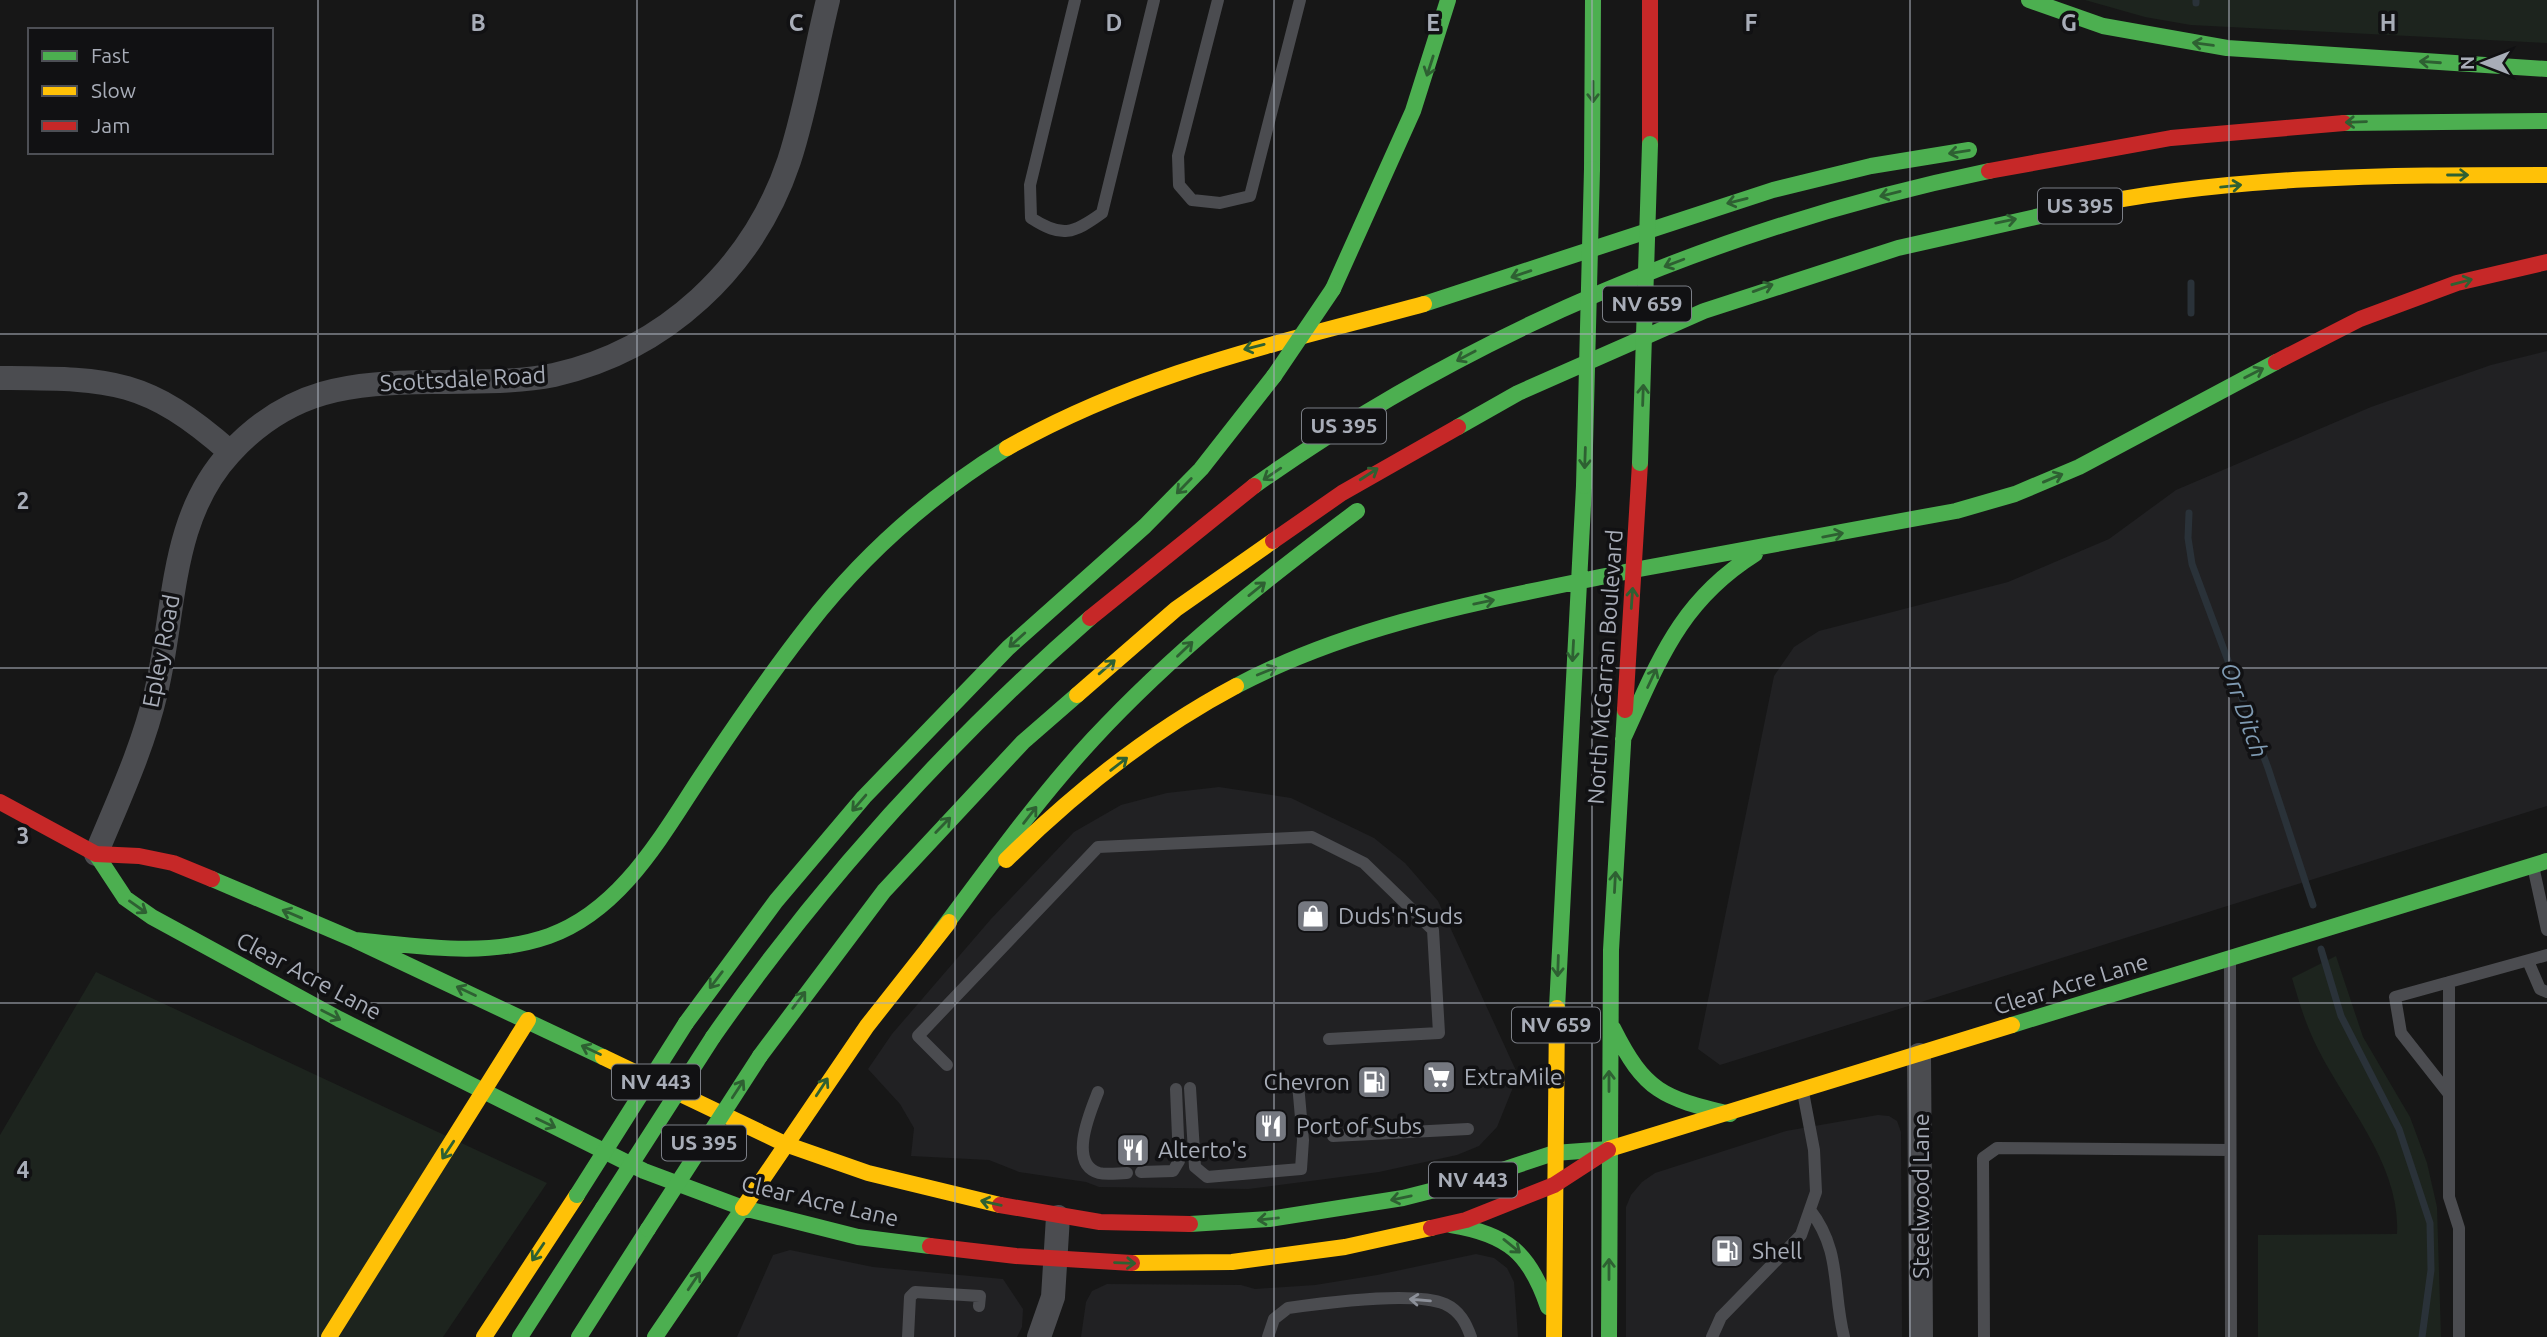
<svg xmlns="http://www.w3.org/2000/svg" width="2547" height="1337" font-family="Ubuntu,sans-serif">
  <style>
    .built { fill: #212123 }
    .green { fill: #1d241e }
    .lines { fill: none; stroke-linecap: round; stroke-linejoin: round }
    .stream { stroke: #2a3239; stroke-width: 7 }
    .lane { stroke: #4b4c50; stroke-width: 12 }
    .street { stroke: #4b4c50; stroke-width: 24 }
    .fast { stroke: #4caf50; stroke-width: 16 }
    .slow { stroke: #ffc107; stroke-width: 16 }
    .jam { stroke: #c62828; stroke-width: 16 }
    .fast-bridge { stroke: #4caf50; stroke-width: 16 }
    .oneway { stroke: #2e6032 }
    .oneway2 { stroke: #8c9099 }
    .grid { fill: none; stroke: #a8adb8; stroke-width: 2; stroke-opacity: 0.55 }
    .labels { text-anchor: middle; stroke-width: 7; stroke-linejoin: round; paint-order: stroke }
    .shield { fill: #111113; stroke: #7b7e86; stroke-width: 2 }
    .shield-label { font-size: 21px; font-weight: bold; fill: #a8adb8 }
    .street-label { font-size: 23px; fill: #a8adb8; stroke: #111113 }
    .poi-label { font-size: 23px; fill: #a8adb8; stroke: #111113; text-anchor: start }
    .water-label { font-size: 24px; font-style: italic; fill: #7f9bb3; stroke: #111113 }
    .grid-label { font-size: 23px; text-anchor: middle; font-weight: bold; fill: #a8adb8; stroke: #111113; stroke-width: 7; stroke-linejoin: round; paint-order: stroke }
  </style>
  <rect width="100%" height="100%" fill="#171717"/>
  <!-- built -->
  <path class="built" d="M2547,351v455l-827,259 -22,-16 76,-373 20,-29 25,-16 189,-49 101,-43 67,-49 195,-83 120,-42z
    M1219,787l72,11 83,40 31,25 33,38 80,174 -21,52 -18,19 -22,9 -78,17 -131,17 -149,-2 -13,-5 -67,-10 -30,-12 -78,-4 3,-28 -14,-24 -32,-35 24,-35 99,-115 83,-87 47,-27 46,-12z
    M1878,1115l11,1 8,5 4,11 1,205h-276v-130l5,-12 11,-13 13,-9 131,-42z
    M790,1250l83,17 130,12 20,30 -1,18 -5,10h-280l36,-82z
    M1476,1254l18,4 13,10 7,14 4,55h-437l5,-35 6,-11 15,-7 134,1 14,4 60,-4 62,-10z"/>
  <!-- green -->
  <path class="green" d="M2085,0h462v43l-356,-18 -46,-8z
    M2336,956l27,81 47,80 17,46 10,44 4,130h-183v-102l139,-1c4,-68 -50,-127 -79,-185 -12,-23 -19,-47 -26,-71z
    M96,972l451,211 -104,154h-443v-202z"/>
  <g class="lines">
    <!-- stream -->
    <path class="stream" d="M2196,3v-3
      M2191,313v-30
      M2189,513l-1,25 4,26 76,204 45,137
      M2321,949l20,67 58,113 31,94 1,47 -9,67"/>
    <!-- lane -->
    <path class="lane" d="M1075,0l-45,185 1,33c31,20 42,16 71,-5l52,-213
      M1218,0l-40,156 1,29 13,15 28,3 30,-7 50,-196
      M2533,866l14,64
      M2528,961l12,28 7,3
      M2230,963l1,374
      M2449,982v112
      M947,1065l-29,-29 180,-189 214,-10 52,26 69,67 6,103 -110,6
      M1190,1088l5,79 12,10 94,-8 2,-29 -5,-56
      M1098,1092c-7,18 -31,72 1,81 8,2 20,0 28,0
      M1333,1136l135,-7
      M1141,1172l32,-1 6,-10 -3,-72
      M1810,1210c32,41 22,80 34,127
      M908,1337l2,-40 5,-5 65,4 -1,10
      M1268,1337l6,-18 14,-11c35,-5 126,-17 157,-4 15,7 21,19 26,33
      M1712,1337l9,-20 80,-82 15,-43 -2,-42 -11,-58
      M1984,1337l-1,-179 14,-10 233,2
      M2459,1337v-109l-10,-31v-103l-48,-61 -6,-36 152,-42"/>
    <!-- street -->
    <path class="street" d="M0,378c109,1 145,-1 230,74
      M96,854c22,-53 47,-106 60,-162 20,-82 13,-173 74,-239 60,-65 120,-70 203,-71 41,-1 82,1 121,-7 111,-25 199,-107 235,-214 17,-52 26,-108 39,-161
      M1919,1055l2,282
      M1039,1337l14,-40 5,-80"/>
    <!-- fast -->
    <path class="fast" d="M2029,0l74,26 124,22 320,21
      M2344,123l203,-2
      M1592,169l1,-169
      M1333,289l80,-178 35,-111
      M1424,304l349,-114 98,-24 98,-16
      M1458,427l60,-34 186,-82 194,-63 173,-39
      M1254,486c218,-155 473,-261 735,-315
      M1634,570l322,-59 59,-17 64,-27 197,-105
      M1236,686c125,-66 262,-87 398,-116
      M1623,739c36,-78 56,-137 132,-185
      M96,854l29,44 27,19 187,102 305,152 99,37 115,29 72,9
      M212,879l143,61 248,117
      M355,940c64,6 131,18 194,-4 75,-27 115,-105 157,-167 32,-48 65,-96 101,-142 55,-71 124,-132 200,-179
      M929,947c53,-70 104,-143 164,-208 80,-86 170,-158 264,-228
      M1557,1008l27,-522
      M686,1023l90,-122 88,-104 144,-149 137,-122 56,-57 73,-93
      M2012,1025l535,-164
      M1613,1028c32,64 50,70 117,86
      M713,1037c109,-156 234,-294 377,-419
      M760,1056l124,-165 139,-149 54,-47
      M1190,1224l79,-5 134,-21 63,-16 88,-29 55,-4
      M1451,1225c56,9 79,28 97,82
      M520,1337l83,-129
      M579,1337l69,-108
      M655,1337l88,-129
      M1609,1337l2,-387 14,-240"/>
    <!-- slow -->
    <path class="slow" d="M2071,209c155,-34 317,-34 476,-34
      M1007,448c134,-76 270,-104 417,-144
      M1077,695l99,-86 97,-68
      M1006,860c68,-67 145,-129 230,-174
      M603,1057l182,87 83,29 132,32
      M1609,1149l403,-124
      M743,1208l124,-182 82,-104
      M1132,1263l100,-1 113,-15 86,-19
      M329,1337l199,-317
      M484,1337l93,-142
      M1554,1337l3,-329"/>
    <!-- jam -->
    <path class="jam" d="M1650,0v144
      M1989,171l182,-33 173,-15
      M2276,362l84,-43 97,-36 90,-21
      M1273,541l69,-48 116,-66
      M1090,618l164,-132
      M1625,710l15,-247
      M0,802l96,52 43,2 34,7 39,16
      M1000,1205l100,17 90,2
      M1431,1228l35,-8 88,-35 54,-35
      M930,1246l86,10 116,7"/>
    <!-- fast-bridge -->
    <path class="fast-bridge" d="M1274,376l59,-87
      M1640,463l10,-319
      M1584,486l8,-317
      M577,1195l109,-172
      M603,1208l110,-171
      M648,1229l112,-173"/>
  </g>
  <!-- one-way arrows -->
  <defs><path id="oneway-shaft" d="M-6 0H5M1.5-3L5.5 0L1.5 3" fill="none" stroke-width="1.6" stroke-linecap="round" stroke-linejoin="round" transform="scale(1.75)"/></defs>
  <g class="oneway">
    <use href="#oneway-shaft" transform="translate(2203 44) rotate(-172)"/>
    <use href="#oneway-shaft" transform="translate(2430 62) rotate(-176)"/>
    <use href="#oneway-shaft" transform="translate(1430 66) rotate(108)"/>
    <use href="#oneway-shaft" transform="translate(1593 92) rotate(90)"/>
    <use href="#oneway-shaft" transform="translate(2356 122) rotate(178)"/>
    <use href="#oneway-shaft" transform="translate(1959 152) rotate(171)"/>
    <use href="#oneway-shaft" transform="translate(2458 175)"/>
    <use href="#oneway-shaft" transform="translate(2231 186) rotate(-6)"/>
    <use href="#oneway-shaft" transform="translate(1890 194) rotate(166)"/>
    <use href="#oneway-shaft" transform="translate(1737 201) rotate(166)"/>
    <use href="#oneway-shaft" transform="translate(2006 221) rotate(-12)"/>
    <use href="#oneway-shaft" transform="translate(1674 263) rotate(159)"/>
    <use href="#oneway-shaft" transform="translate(1521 274) rotate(161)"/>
    <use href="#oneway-shaft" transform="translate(2462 282) rotate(-15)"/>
    <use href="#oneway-shaft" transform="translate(1763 288) rotate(-20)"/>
    <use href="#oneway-shaft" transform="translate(1254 347) rotate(166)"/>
    <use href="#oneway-shaft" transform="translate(1466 356) rotate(152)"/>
    <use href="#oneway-shaft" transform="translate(2254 373) rotate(-27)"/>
    <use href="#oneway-shaft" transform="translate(1643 395) rotate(-88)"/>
    <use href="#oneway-shaft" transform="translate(1585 458) rotate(92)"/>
    <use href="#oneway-shaft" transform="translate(1272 474) rotate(146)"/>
    <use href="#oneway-shaft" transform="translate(1369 474) rotate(-33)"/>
    <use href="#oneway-shaft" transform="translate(2053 478) rotate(-23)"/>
    <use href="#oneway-shaft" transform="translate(1184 486) rotate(134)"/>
    <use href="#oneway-shaft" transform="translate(1833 535) rotate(-11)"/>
    <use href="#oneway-shaft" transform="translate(1257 589) rotate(-39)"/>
    <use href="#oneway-shaft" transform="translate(1632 598) rotate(-86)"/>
    <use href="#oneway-shaft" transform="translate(1484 602) rotate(-12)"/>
    <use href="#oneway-shaft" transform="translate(1017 640) rotate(138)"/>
    <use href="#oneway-shaft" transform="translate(1185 649) rotate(-44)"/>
    <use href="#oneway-shaft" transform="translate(1573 651) rotate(93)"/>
    <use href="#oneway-shaft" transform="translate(1107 667) rotate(-41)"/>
    <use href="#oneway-shaft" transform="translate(1267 671) rotate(-22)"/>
    <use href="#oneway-shaft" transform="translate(1652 678) rotate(-65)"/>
    <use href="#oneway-shaft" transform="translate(1119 764) rotate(-38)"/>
    <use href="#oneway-shaft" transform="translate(859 803) rotate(131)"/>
    <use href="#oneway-shaft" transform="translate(1030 815) rotate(-52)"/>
    <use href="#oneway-shaft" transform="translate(943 825) rotate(-46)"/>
    <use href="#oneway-shaft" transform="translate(1615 882) rotate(-87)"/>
    <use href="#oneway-shaft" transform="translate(138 907) rotate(35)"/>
    <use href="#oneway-shaft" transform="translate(292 914) rotate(-157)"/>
    <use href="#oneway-shaft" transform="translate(1558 966) rotate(92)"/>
    <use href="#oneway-shaft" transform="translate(716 980) rotate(127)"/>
    <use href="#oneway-shaft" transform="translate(466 991) rotate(-155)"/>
    <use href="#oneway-shaft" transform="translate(799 1000) rotate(-53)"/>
    <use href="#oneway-shaft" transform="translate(331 1015) rotate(27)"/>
    <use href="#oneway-shaft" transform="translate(591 1050) rotate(-155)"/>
    <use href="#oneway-shaft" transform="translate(1609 1081) rotate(-90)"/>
    <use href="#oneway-shaft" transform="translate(822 1087) rotate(-57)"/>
    <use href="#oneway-shaft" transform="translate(738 1089) rotate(-57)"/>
    <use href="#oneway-shaft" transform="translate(546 1123) rotate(26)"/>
    <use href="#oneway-shaft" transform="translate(448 1150) rotate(123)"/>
    <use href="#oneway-shaft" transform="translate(1401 1198) rotate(168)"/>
    <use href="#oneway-shaft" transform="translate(991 1203) rotate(-167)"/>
    <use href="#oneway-shaft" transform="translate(1268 1219) rotate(174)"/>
    <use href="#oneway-shaft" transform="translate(1512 1246) rotate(39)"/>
    <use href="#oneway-shaft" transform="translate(538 1252) rotate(124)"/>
    <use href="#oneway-shaft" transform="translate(1125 1263) rotate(2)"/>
    <use href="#oneway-shaft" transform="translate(1609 1269) rotate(-90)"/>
    <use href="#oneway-shaft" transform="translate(694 1281) rotate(-56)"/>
  </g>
  <use class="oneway2" href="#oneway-shaft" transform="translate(1420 1300) rotate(-175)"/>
  <!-- grid -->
  <path class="grid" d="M318,0v1337M637,0v1337M955,0v1337M1274,0v1337M1592,0v1337M1910,0v1337M2229,0v1337M0,334h2547M0,668h2547M0,1003h2547"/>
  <!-- icons -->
  <defs>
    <g id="shop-square" transform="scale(1.75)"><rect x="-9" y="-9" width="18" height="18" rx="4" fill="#757880" stroke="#111113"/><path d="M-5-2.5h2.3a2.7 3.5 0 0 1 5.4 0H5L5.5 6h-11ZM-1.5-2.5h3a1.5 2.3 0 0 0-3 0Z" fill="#fff"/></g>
    <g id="supermarket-square" transform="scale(1.75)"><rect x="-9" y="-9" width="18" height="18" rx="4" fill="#757880" stroke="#111113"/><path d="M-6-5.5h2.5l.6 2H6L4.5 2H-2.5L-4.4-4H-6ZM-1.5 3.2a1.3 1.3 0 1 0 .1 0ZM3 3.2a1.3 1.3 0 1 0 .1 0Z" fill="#fff"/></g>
    <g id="fuel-square" transform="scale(1.75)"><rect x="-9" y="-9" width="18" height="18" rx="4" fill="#757880" stroke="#111113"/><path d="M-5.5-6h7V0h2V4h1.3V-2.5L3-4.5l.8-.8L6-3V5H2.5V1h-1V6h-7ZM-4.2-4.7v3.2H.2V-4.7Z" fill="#fff"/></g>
    <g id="restaurant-square" transform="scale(1.75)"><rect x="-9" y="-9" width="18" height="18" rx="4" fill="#757880" stroke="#111113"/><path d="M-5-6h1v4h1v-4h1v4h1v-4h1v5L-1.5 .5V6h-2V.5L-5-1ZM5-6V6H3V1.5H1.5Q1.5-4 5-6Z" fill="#fff"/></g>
  </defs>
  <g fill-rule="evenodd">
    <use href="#shop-square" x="1313" y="916"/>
    <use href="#supermarket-square" x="1439" y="1077"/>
    <use href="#fuel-square" x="1374" y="1082"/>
    <use href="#restaurant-square" x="1271" y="1126"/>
    <use href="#restaurant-square" x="1133" y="1150"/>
    <use href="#fuel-square" x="1727" y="1251"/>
  </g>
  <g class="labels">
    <!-- shield labels -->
    <g class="shield">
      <rect x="2038" y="188.5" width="84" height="35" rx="5"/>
      <rect x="1603" y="286.5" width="88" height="35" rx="5"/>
      <rect x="1302" y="408.5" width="84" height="35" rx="5"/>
      <rect x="1512" y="1007.5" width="88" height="35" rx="5"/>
      <rect x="612" y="1064.5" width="88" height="35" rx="5"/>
      <rect x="662" y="1125.5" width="84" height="35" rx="5"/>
      <rect x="1429" y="1162.5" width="88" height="35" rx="5"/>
    </g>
    <g class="shield-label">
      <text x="2080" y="213">US 395</text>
      <text x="1647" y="311">NV 659</text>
      <text x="1344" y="433">US 395</text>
      <text x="1556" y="1032">NV 659</text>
      <text x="656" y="1089">NV 443</text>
      <text x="704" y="1150">US 395</text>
      <text x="1473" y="1187">NV 443</text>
    </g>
    <!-- street labels -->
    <g class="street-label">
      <text transform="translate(463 379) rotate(-3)" y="8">Scottsdale Road</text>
      <text transform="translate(161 651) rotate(-79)" y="8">Epley Road</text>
      <text transform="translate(1605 667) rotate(-86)" y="8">North McCarran Boulevard</text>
      <text transform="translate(309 976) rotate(28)" y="8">Clear Acre Lane</text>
      <text transform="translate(2071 984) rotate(-17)" y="8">Clear Acre Lane</text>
      <text transform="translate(1921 1196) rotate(-90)" y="8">Steelwood Lane</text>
      <text transform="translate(820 1201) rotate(13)" y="8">Clear Acre Lane</text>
    </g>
    <!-- poi labels -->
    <g class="poi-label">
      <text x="1338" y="924">Duds'n'Suds</text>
      <text x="1464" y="1085">ExtraMile</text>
      <text x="1350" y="1090" text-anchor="end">Chevron</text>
      <text x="1296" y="1134">Port of Subs</text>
      <text x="1158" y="1158">Alterto's</text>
      <text x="1752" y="1259">Shell</text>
    </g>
    <!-- water labels -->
    <g class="water-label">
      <text transform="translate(2244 710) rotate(71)" y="8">Orr Ditch</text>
    </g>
  </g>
  <g class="grid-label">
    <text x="478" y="31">B</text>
    <text x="796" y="31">C</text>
    <text x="1114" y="31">D</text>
    <text x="1433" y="31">E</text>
    <text x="1751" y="31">F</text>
    <text x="2069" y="31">G</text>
    <text x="2388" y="31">H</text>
    <text x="23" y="509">2</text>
    <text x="23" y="844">3</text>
    <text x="23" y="1178">4</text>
  </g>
  <!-- legend -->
  <rect x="28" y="28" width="245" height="126" fill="#111113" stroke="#4d4f55" stroke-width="2"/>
  <rect x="42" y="51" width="35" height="10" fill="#4caf50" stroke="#4d4f55" stroke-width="2"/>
  <text x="91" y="63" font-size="21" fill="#a8adb8">Fast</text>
  <rect x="42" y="86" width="35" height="10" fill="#ffc107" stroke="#4d4f55" stroke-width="2"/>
  <text x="91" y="98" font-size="21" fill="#a8adb8">Slow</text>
  <rect x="42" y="121" width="35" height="10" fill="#c62828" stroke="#4d4f55" stroke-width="2"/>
  <text x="91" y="133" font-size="21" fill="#a8adb8">Jam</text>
  <!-- north arrow -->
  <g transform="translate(2484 63) rotate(270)" stroke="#111113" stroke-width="5" paint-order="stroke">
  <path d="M0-5L12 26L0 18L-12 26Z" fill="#a8adb8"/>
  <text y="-10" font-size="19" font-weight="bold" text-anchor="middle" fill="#a8adb8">N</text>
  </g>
</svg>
